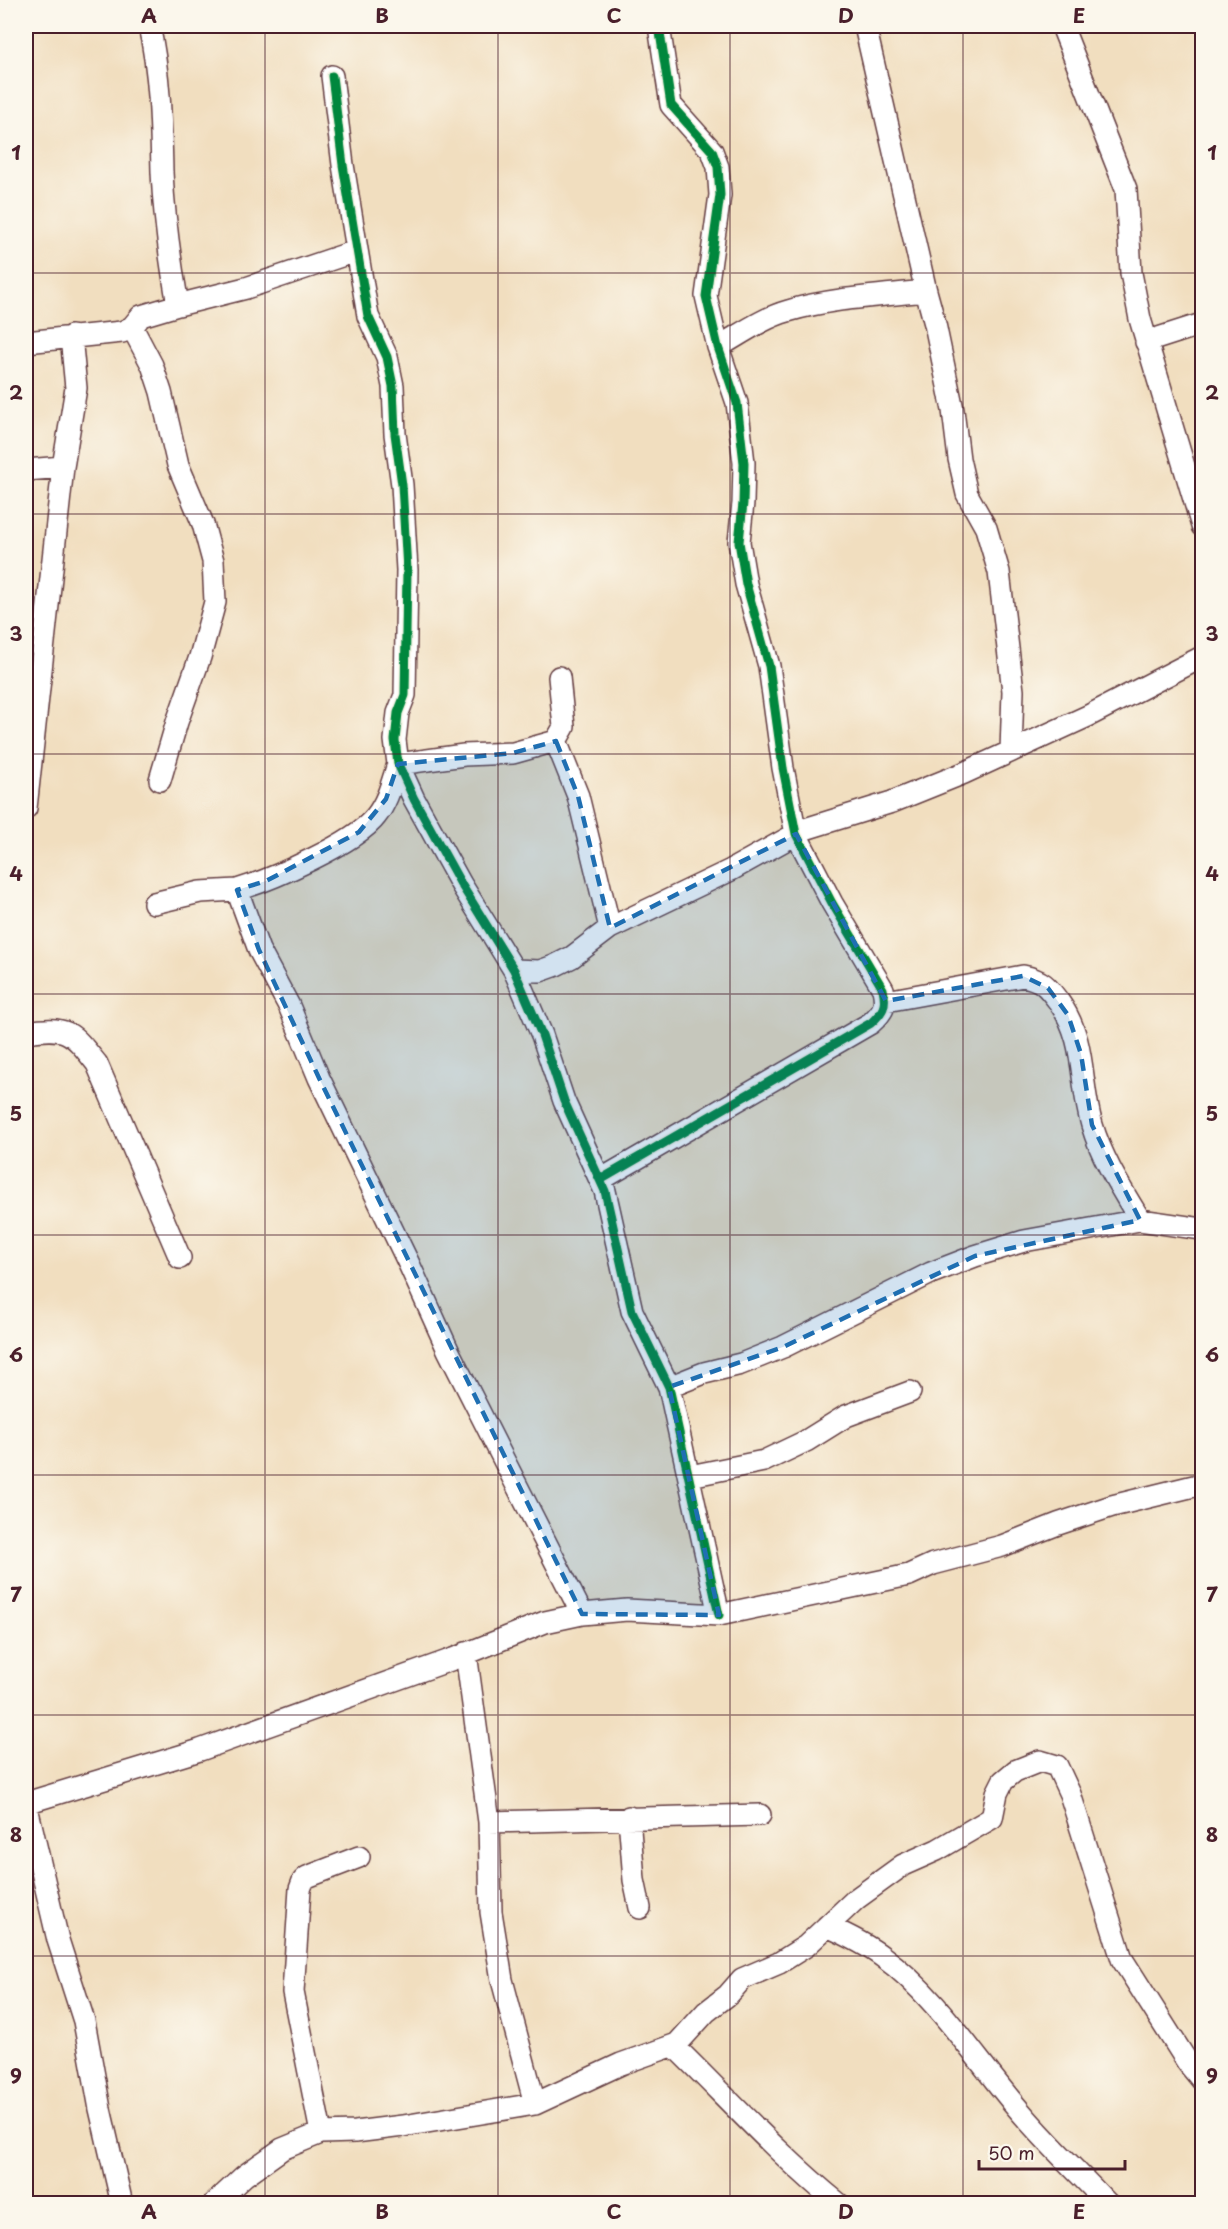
<svg xmlns="http://www.w3.org/2000/svg" width="1228" height="2229" font-family="'Playpen Sans',sans-serif">
  <style>
    .lines { fill: none; stroke-linecap: round; stroke-linejoin: round }
    .minor-casing { stroke: #633c41; stroke-width: 24 }
    .minor { stroke: #fff; stroke-width: 21 }
    .cycleway-casing { stroke: #fbf7ec; stroke-width: 13 }
    .cycleway { stroke: #00873e; stroke-width: 9 }
    .marked { fill: #1f6fb2; fill-opacity: 0.2; stroke: #1f6fb2; stroke-width: 4.5; stroke-dasharray: 12 8; stroke-linejoin: round }
    .grid { fill: none; stroke: #4a1f2b; stroke-width: 1.5; stroke-opacity: 0.55 }
    .neatline { fill: none; stroke: #4a1f2b; stroke-width: 2 }
    .grid-label { font-size: 20px; text-anchor: middle; font-weight: bold; fill: #4a1f2b }
  </style>
  <rect width="100%" height="100%" fill="#fbf7ec"/>
  <filter id="ink" filterUnits="userSpaceOnUse"><feTurbulence type="fractalNoise" baseFrequency=".0167" numOctaves="2"/><feDisplacementMap in="SourceGraphic" scale="12" xChannelSelector="R" yChannelSelector="G"/><feConvolveMatrix kernelMatrix="1 2 1 2 8 2 1 2 1" color-interpolation-filters="sRGB"/></filter>
  <filter id="wash" filterUnits="userSpaceOnUse"><feTurbulence type="fractalNoise" baseFrequency=".008" numOctaves="4" result="noise"/><feDisplacementMap in="SourceGraphic" scale="24" xChannelSelector="R" yChannelSelector="G"/><feGaussianBlur stdDeviation="1.35" result="paint"/><feColorMatrix in="noise" values="0 0 0 0 0 0 0 0 0 0 0 0 0 0 0 0 0 1.4 0 .05"/><feComposite in="paint" operator="in"/></filter>
  <g filter="url(#wash)">
    <rect width="100%" height="100%" fill="#f1debf"/>
  </g>
  <g filter="url(#ink)">
    <g class="lines">
      <!-- minor casing -->
      <g class="minor-casing">
        <path id="minor" d="M865,26l61,265 9,33 18,86 6,49 8,35 19,34 13,44 14,119 -2,60
          M1062,26l64,163 5,84 9,46 62,207
          M332,76l11,89 25,151 19,41 6,29 2,48 7,51 5,85 -2,125 -7,18 -3,27 3,24 16,35 47,85 53,86 28,65 22,66 41,90 27,120 37,76 50,228
          M178,305l68,-17 110,-37
          M132,327l20,38 9,27 17,73 25,59 10,37 2,41 -15,55 -23,65 -17,58
          M26,342l96,-10 10,-5 9,-11 37,-11c-8,-45 -14,-88 -16,-133 -1,-49 -2,-98 -13,-146
          M1146,342l56,-18
          M718,347c23,-13 45,-29 70,-36 44,-13 92,-15 138,-20
          M26,470l37,-3
          M559,677l5,50 -8,14 -43,12 -49,2 -66,9c-6,18 -10,37 -22,52 -20,27 -106,64 -139,74l22,60 30,56 30,72 90,186 39,86 134,264
          M556,741l22,55 32,132
          M26,808l37,-341 13,-79 -5,-52
          M154,903l46,-11 37,-2
          M514,970l26,1 14,-5 18,-9 38,-29 121,-58 74,-41 87,-27 72,-29 124,-57 114,-59
          M886,1001l137,-25c20,4 24,10 36,26 28,39 20,80 33,123 10,34 30,65 48,95
          M26,1032c42,-6 45,-1 71,32l83,194
          M600,1180l271,-157c12,-11 16,-17 12,-34l-51,-86 -36,-69 -13,-66 -14,-102 -23,-82 -7,-42 4,-39 1,-40 -7,-60 -19,-56 -12,-51 14,-101 -2,-28 -6,-16 -41,-46 -12,-79
          M669,1387l35,-14 37,-9 42,-17 148,-74 44,-17 49,-15 116,-21 62,9
          M690,1476l74,-15 42,-20 40,-25 64,-24
          M466,1653l23,169 2,90 11,68 33,124
          M26,1803l174,-53 253,-91 92,-37 37,-8 45,-4 92,5 190,-40 24,-11 69,-18 56,-22 54,-18 90,-22
          M26,1803l32,137 26,81 16,88 22,95
          M629,1817l5,63 6,28
          M489,1822l271,-7
          M827,1926c20,9 39,18 56,31 55,39 98,111 143,161 26,30 55,57 82,86
          M677,2044l1,6c53,52 103,107 161,154
          M321,2133l-28,-141 7,-103 3,-8 4,-4 52,-20
          M214,2204l30,-28 38,-27 39,-16 34,-1 48,-6 132,-22 86,-40 56,-20 29,-32 22,-17 14,-16 37,-16 27,-17 50,-47 47,-34 34,-15 55,-32 5,-25 6,-12 12,-10 25,-10 17,5 13,28 52,165 66,104 14,17"/>
      </g>
      <!-- minor -->
      <use href="#minor" class="minor"/>
      <!-- cycleway casing -->
      <g class="cycleway-casing">
        <path id="cycleway" d="M332,76l11,89 25,151 19,41 6,29 2,48 7,51 5,85 -2,125 -7,18 -3,27 3,24 16,35 47,85 53,86 28,65 22,66 41,90 27,120 37,76 50,228
          M600,1180l271,-157c12,-11 16,-17 12,-34l-51,-86 -36,-69 -13,-66 -14,-102 -23,-82 -7,-42 4,-39 1,-40 -7,-60 -19,-56 -12,-51 14,-101 -2,-28 -6,-16 -41,-46 -12,-79"/>
      </g>
      <!-- cycleway -->
      <use href="#cycleway" class="cycleway"/>
    </g>
  </g>
  <!-- marked area -->
  <path class="marked" d="M556,741l22,55 32,132 186,-94 90,167 137,-25 25,12 20,27 13,39 11,71 48,95 -165,36 -192,91 -114,40 50,228 -137,-1 -263,-536 -60,-128 -22,-60 29,-9 93,-49 27,-33 12,-35 115,-11z"/>
  <!-- grid -->
  <path class="grid" d="M265,26v2178M498,26v2178M730,26v2178M963,26v2178M26,273h1176M26,514h1176M26,754h1176M26,994h1176M26,1235h1176M26,1475h1176M26,1715h1176M26,1956h1176"/>
  <!-- margin -->
  <rect width="1228" height="2229" fill="none" stroke="#fbf7ec" stroke-width="66"/>
  <!-- scale -->
  <path d="M979 2160v9h146v-9" fill="none" stroke="#4a1f2b" stroke-width="3"/>
  <text x="988" y="2160" font-size="18" fill="#4a1f2b" stroke="#fbf7ec" stroke-width="4.5" paint-order="stroke">50 m</text>
  <rect x="33" y="33" width="1162" height="2163" class="neatline"/>
  <g class="grid-label">
    <text x="149" y="23">A</text>
    <text x="382" y="23">B</text>
    <text x="614" y="23">C</text>
    <text x="846" y="23">D</text>
    <text x="1079" y="23">E</text>
    <text x="16" y="160">1</text>
    <text x="1212" y="160">1</text>
    <text x="16" y="400">2</text>
    <text x="1212" y="400">2</text>
    <text x="16" y="641">3</text>
    <text x="1212" y="641">3</text>
    <text x="16" y="881">4</text>
    <text x="1212" y="881">4</text>
    <text x="16" y="1121">5</text>
    <text x="1212" y="1121">5</text>
    <text x="16" y="1362">6</text>
    <text x="1212" y="1362">6</text>
    <text x="16" y="1602">7</text>
    <text x="1212" y="1602">7</text>
    <text x="16" y="1842">8</text>
    <text x="1212" y="1842">8</text>
    <text x="16" y="2083">9</text>
    <text x="1212" y="2083">9</text>
    <text x="149" y="2219">A</text>
    <text x="382" y="2219">B</text>
    <text x="614" y="2219">C</text>
    <text x="846" y="2219">D</text>
    <text x="1079" y="2219">E</text>
  </g>
</svg>
